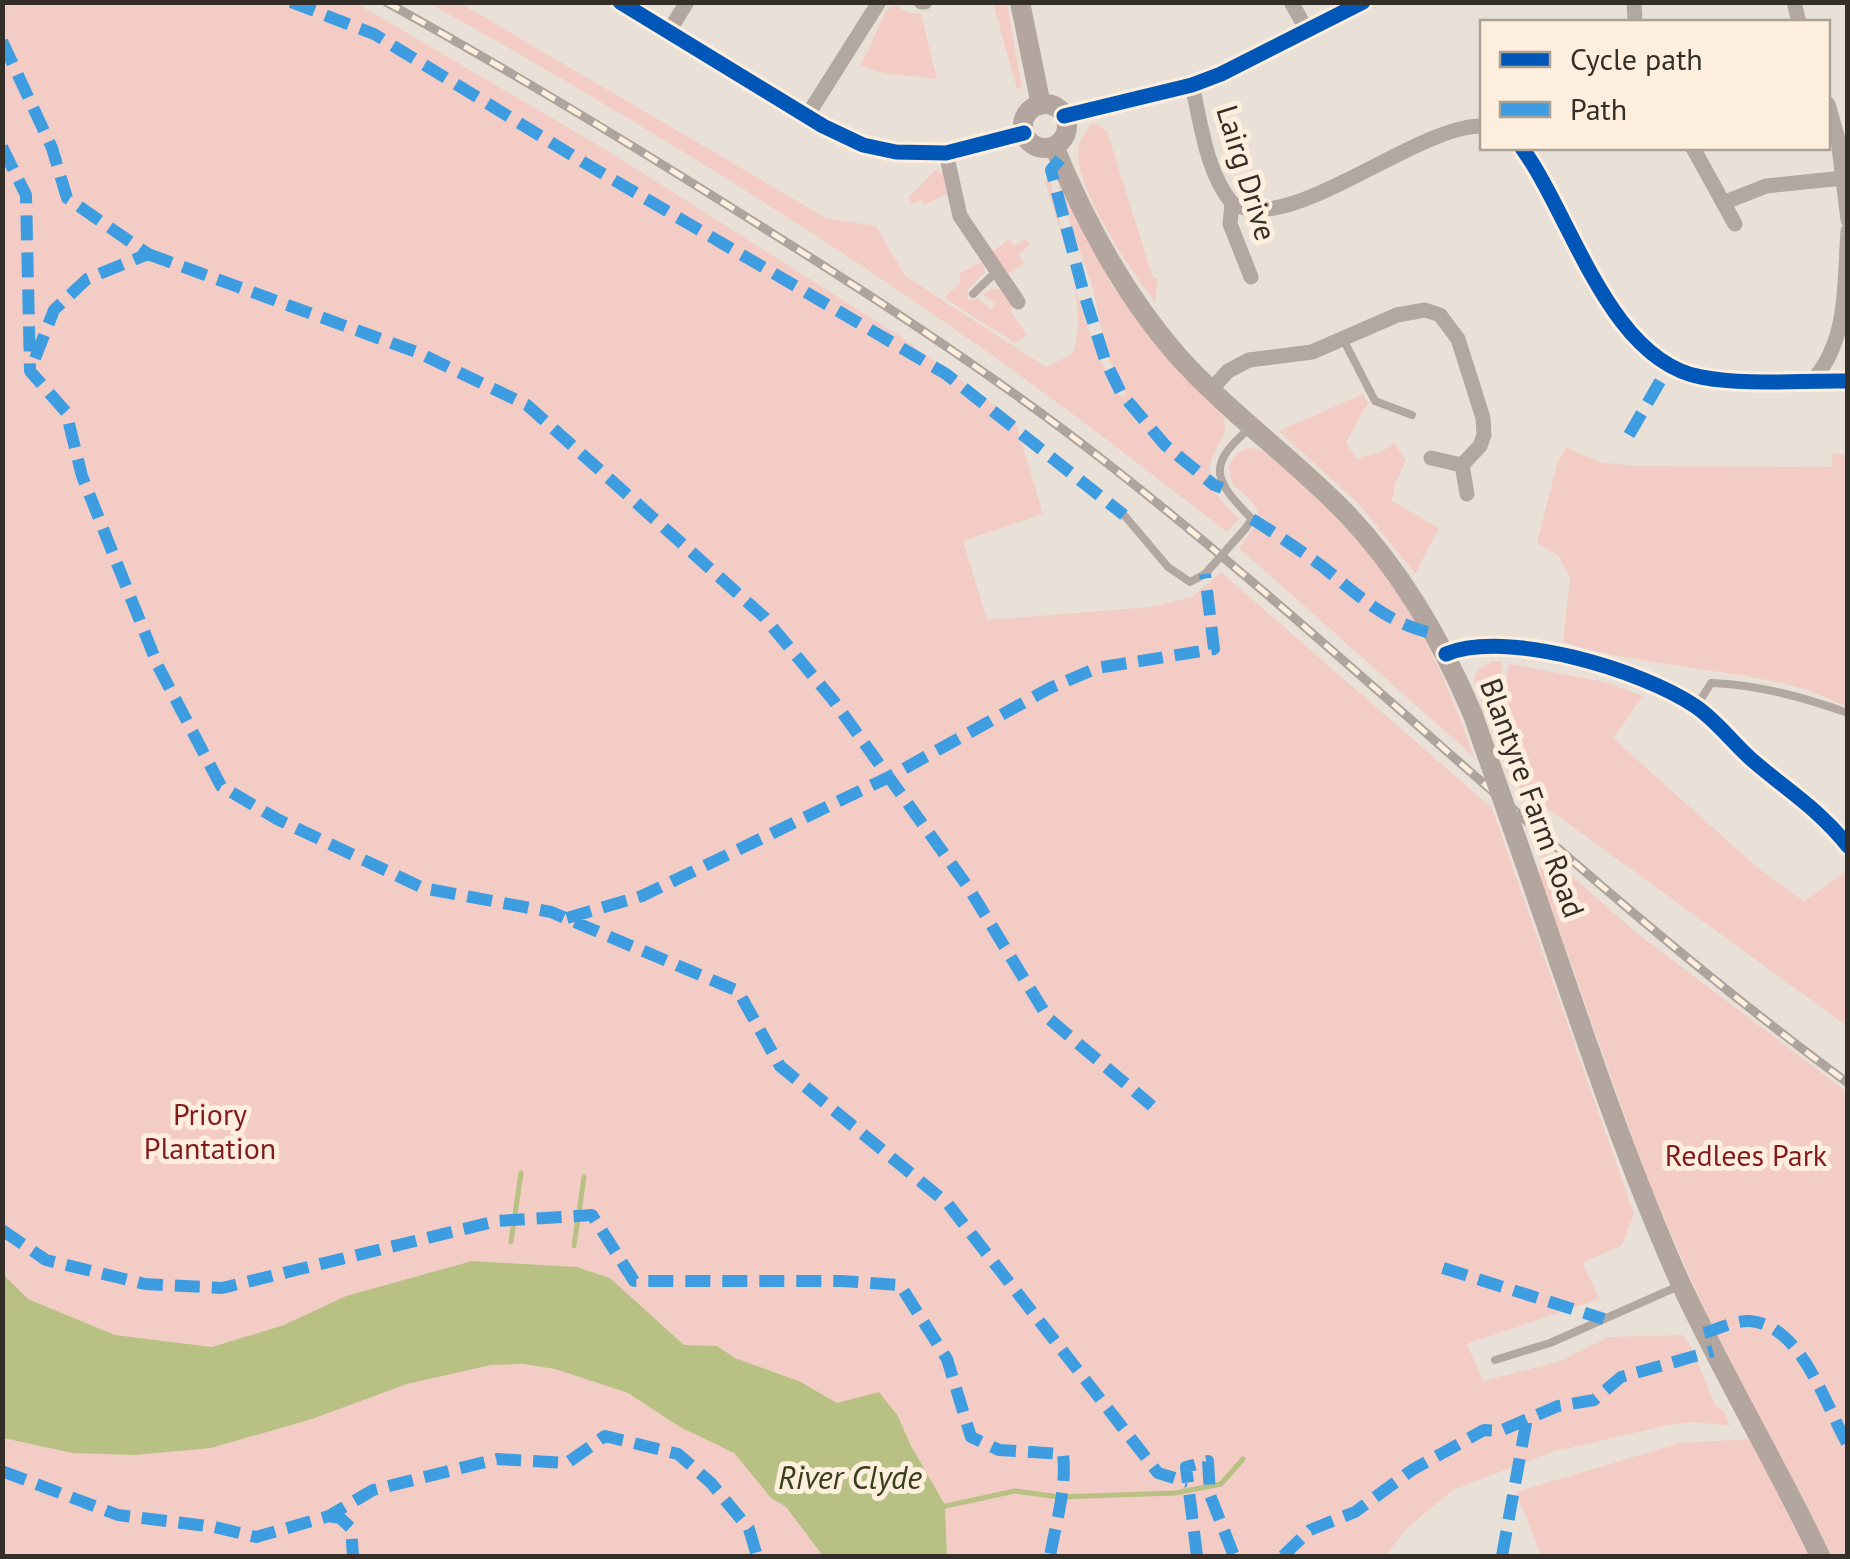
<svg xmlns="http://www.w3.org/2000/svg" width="1850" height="1559" font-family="'PT Sans',sans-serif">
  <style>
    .green { fill: #f3cdc5 }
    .water { fill: #b9c083 }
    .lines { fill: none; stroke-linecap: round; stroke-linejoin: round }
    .stream { stroke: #b9c083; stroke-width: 5 }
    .lane { stroke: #b3a8a1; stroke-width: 8 }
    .street { stroke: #b3a8a1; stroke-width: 15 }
    .secondary { stroke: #b3a69e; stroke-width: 20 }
    .rail-casing { stroke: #aca49d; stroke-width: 9 }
    .rail { stroke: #fdeede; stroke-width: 5; stroke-dasharray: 15; stroke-linecap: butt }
    .lane-bridge { stroke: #b3a8a1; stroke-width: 8 }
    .secondary-bridge { stroke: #b3a69e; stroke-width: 20 }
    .quiet { stroke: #3e9de0; stroke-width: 12; stroke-dasharray: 25 12; stroke-linecap: butt }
    .cycleway-casing { stroke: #fdeede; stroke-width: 21 }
    .cycleway { stroke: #0057b8; stroke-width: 15 }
    .labels { text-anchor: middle; stroke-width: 10; stroke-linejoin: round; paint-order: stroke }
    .street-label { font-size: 30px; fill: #332e28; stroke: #fdeede }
    .park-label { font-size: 30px; fill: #821b1d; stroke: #fdeede }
    .water-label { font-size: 32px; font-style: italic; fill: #383d1a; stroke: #fdeede }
  </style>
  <rect width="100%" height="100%" fill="#e9e1d8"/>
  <!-- green -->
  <path class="green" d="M2,3h354l252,148 293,186 114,83 28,94 -80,27 24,79 162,-13 43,-10 29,-25 271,236 142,406 -12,31 -39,18 16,36 -132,45 16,37 75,-19 50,-25 75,-2 9,14 23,56 9,6 6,15 -35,-4 -26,3 -117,27 -99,38 -48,40 -19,26h-439l-2,-51 -35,-61 -12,-28 -19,-23 -42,10 -36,-21 -66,-24 -18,-12 -33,-1 -74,-67 -33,-11 -105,-6 -126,35 -61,29 -73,22 -97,-12 -87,-36 -26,-25z
    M429,3h31l366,215 50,8 29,50 141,91 26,-13c19,-44 -14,-127 -27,-173l5,-1c18,73 30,154 71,217l5,-2 -20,-43 -14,-67 -30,-84 -5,-24 54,107 49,66 64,68c4,17 -5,23 -11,38 -11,27 7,47 27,62l-13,14c-95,-73 -189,-146 -287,-213 -165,-114 -337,-219 -511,-316z
    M993,3h14l15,85 -5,1z
    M896,6l11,6 14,2 16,65 -54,-6 -23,-8c13,-20 16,-38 29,-58z
    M1096,124l11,7 46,147h5l-3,24c-25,-32 -76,-108 -77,-148 0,-12 5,-20 12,-29z
    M936,169l7,5 4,20 -23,11 -3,-5 -9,4 -3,-7z
    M1009,239l5,7 12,-7 4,6 -12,9 6,10 -16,10 -16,-22z
    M982,262l3,10 -17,17v11l11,-1 12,11 5,-6 -14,-9 12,-7 8,3 9,13v8l16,23 -12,8 -71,-45 16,-15v-10z
    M1363,394l5,9 -22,39 10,17 25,-7 13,-9 12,17 -11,24 -3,17 47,27 -24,46 -56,-70 -80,-73z
    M1566,447l33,15 36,4 196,1 2,-13 14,1v252c-16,-7 -33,-16 -50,-20 -77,-20 -158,-21 -234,-45l7,-64 -11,-22 -22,-13 20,-79z
    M1247,448c22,0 36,19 51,32 93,84 135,160 176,277l-235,-209c27,-35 25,-37 -7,-64l-3,-19 7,-11z
    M1492,661l10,1 -1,29h3l5,-27 96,18 38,14 -30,42 146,131 45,32 43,-30v155l-336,-244 -37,-101 3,-10z
    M1541,849l97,85 209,158v464h-17l-107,-205 -73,-164 -110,-311z
    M523,1364l32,5 73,24 52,34 54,26 37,45 15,9 37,49h-820l-1,-118 70,15 139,-5 101,-29 95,-35 84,-19z
    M1752,1439l59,117h-270l-25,-64 164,-49z"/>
  <!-- water -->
  <path class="water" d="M472,1261l105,6 33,11 74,67 33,1 18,12 66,24 36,21 42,-11 19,24 12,28 35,61 2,51h-124l-37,-49 -15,-9 -37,-45 -54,-26 -52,-34 -73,-24 -32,-5 -32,1 -84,19 -95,35 -101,29 -76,7 -63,-2 -69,-15v-164l25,25 87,36 97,12 72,-22 62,-29z"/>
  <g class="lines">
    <!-- stream -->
    <path class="stream" d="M511,1242l10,-69
      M574,1246l10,-69
      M941,1507l74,-16 44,6 116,-4 46,-9 22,-25"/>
    <!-- lane -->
    <path class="lane" d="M973,294l24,-23
      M1343,339l32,62 37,14
      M1124,515l44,52 22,15 15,-8
      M1245,529l7,-10c-36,-37 -48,-52 -3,-90
      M1696,707l15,-24c48,2 92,14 137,30
      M1495,1360l55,-17 131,-58"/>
    <!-- street -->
    <path class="street" d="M620,2l203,124 40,19 33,7 50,1 78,-20
      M921,2h4
      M1291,2l17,30
      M1634,2l1,20
      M1794,2l5,20
      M669,31l18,-29
      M1192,85c9,38 14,87 40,118l-2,21 21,53
      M1828,104l10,35 10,81
      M807,116l72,-114
      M1064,116l128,-31 29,-11 142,-72
      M1522,148c50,69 87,212 179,229 47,9 99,3 147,4
      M1693,148l42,76
      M946,153l14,63 58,86
      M1232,203c56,35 184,-78 250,-77
      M1723,203l43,-17 77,-8
      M1812,381c37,-40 32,-98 36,-150
      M1211,390l17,-19 21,-11 63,-8 85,-37 28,-5 15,5 18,24 25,79 1,17 -4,11 -18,19
      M1431,458l31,7 5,29
      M1446,654c60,-25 196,16 249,52 21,14 37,36 56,53 34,30 67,49 97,87"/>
    <!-- secondary -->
    <path class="secondary" d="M1020,2l21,103
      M1023 126a22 22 0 1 1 44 0a22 22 0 1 1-44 0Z
      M1054,146c31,76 69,147 123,209 51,57 113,101 167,156 57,59 97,128 129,204
      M1535,892c44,127 86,256 140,379 44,98 100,189 145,285"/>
    <!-- rail casing -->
    <g class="rail-casing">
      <path id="rail" d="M386,2c123,68 243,141 362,216 121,76 242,154 355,242 255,199 483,431 745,623"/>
    </g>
    <!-- rail -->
    <use href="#rail" class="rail"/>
    <!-- lane-bridge -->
    <path class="lane-bridge" d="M1205,574l40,-45"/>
    <!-- secondary-bridge -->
    <path class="secondary-bridge" d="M1473,715l62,177"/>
    <!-- quiet -->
    <path class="quiet" d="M291,2l83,32 209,128 363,212 178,141
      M2,41l50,107 15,50 81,56 -61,25 -33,31 -20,51
      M2,147l24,48 4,176 36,41 16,64 76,190 63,120 56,33 146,69 128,24 187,79 42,75 168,138 210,269 30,9
      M1060,159l-9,11 33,124 21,66 16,33 44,52 49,40 8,3
      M148,254l271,99 108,52 237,212 69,83 135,187 80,131 104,88
      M1629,435l40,-69
      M1252,519c24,15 48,31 71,48 36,29 66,58 113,67
      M567,918l75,-22 247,-119 161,-89 47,-20 117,-19 -9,-75
      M2,1230l44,30 99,24 77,4 275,-67 95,-6 42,66h208l58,4 47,74 24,78 28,13 64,4c4,34 -7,68 -13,102
      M1443,1268l161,51
      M1704,1333c14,-4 32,-13 46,-12 52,4 76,86 98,124
      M2,1471l116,44 97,12 41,10 73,-21 44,-26 124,-31 70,4 38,-27 73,18 33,29 38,46 8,27
      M329,1516l11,2 11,10 2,28
      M1197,1556l-11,-89 22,-6 2,34 24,61
      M1283,1556l27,-26 45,-18 57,-42 72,-40 16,1 58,-25 36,-6 27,-23 92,-26
      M1502,1556l25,-138"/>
    <!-- cycleway casing -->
    <g class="cycleway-casing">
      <path id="cycleway" d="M620,2l203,124 40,19 33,7 50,1 78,-20
        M1064,116l128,-31 29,-11 142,-72
        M1522,148c50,69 87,212 179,229 47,9 99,3 147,4
        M1446,654c60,-25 196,16 249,52 21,14 37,36 56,53 34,30 67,49 97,87"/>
    </g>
    <!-- cycleway -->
    <use href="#cycleway" class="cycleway"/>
  </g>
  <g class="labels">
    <!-- street labels -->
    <g class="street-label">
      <text transform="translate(1246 173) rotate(73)" y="10">Lairg Drive</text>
      <text transform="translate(1532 798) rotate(70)" y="10">Blantyre Farm Road</text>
    </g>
    <!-- park labels -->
    <g class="park-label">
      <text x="210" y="1125">Priory<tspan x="210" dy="34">Plantation</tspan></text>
      <text x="1746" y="1166">Redlees Park</text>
    </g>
    <!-- water labels -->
    <g class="water-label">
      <text x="850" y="1489">River Clyde</text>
    </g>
  </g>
  <!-- border -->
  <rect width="1850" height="1559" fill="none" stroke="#332e28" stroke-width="10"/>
  <!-- legend -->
  <rect x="1480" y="20" width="350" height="130" fill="#fdeede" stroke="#aca195" stroke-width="2.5"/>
  <rect x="1500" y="52" width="50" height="15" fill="#0057b8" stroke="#aca195" stroke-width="2.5"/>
  <text x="1570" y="70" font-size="30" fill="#332e28">Cycle path</text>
  <rect x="1500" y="102" width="50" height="15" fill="#3e9de0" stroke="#aca195" stroke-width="2.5"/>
  <text x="1570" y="120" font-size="30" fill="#332e28">Path</text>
</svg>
